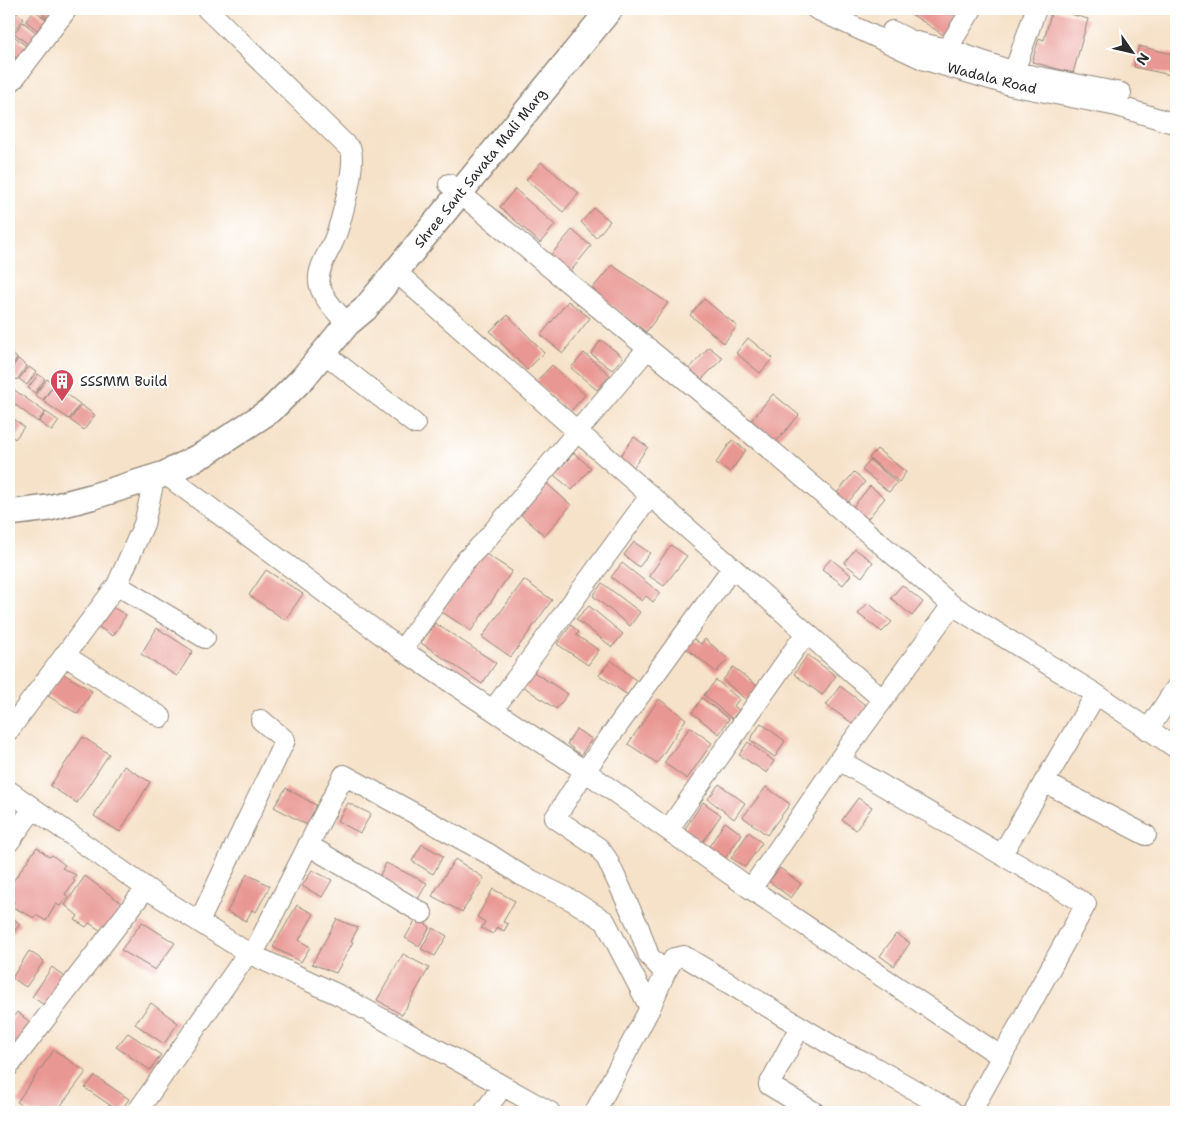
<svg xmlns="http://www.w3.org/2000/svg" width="1185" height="1121" font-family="'Shantell Sans',sans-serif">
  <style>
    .building { fill: #e99793 }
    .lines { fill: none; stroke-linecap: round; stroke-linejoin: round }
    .minor-casing { stroke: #90867a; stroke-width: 22 }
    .major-casing { stroke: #90867a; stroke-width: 28 }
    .minor { stroke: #fff; stroke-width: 20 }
    .major { stroke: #fff; stroke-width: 25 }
    .labels { text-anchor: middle; stroke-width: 4.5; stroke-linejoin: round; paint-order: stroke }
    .street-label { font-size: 14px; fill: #2b2b2b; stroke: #fff }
    .poi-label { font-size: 14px; fill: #2b2b2b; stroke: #fff; text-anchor: start }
  </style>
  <rect width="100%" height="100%" fill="#fff"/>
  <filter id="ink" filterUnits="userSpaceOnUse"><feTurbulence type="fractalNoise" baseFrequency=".02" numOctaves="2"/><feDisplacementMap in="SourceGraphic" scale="10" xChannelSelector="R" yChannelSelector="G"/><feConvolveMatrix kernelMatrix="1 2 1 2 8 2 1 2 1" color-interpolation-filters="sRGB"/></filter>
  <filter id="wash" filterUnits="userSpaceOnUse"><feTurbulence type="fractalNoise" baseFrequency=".0096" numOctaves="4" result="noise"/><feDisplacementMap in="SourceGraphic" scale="20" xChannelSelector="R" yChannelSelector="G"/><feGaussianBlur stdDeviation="1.12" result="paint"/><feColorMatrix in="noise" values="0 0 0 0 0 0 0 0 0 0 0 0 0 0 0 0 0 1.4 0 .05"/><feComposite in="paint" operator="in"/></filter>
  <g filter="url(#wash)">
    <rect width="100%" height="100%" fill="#f6e2c9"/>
    <g id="blocks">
      <!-- building -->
      <path class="building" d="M9,9l6,3 -6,7z
        M45,9h9l4,3 -7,8 -10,-7z
        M906,9h57l-18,27 -40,-26z
        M1052,9l36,10 -15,54 -41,-11 7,-24 5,2z
        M34,10l19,14 -9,12 -18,-15z
        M16,12l8,7 -12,13 -3,-3v-8z
        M23,22l15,12 -9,11 -15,-12z
        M9,32l18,15 -9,12 -9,-7z
        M1139,46l37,9 -1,21 -41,-9z
        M9,53l14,11 -8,10 -6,-5z
        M9,145l6,5 -6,7z
        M541,162l38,31 -16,19 -37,-32z
        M515,189l40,36 -15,18 -40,-36z
        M594,208l16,13 -14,17 -15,-16z
        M572,230l19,16 -21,26 -20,-16z
        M612,265l56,38 -22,29 -55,-42z
        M704,299l33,27 -13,17 -34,-28z
        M568,301l22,17 -27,35 -22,-18z
        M508,315l36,38 -17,17 -37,-39z
        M748,338l25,20 -13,15 -24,-20z
        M601,340l22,17 -11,13 -21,-16z
        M709,347l14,11 -23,23 -12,-11z
        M9,352l8,6 -8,12z
        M584,353l26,22 -13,15 -26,-22z
        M18,359l9,7 -10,14 -8,-8z
        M552,365l33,30 -15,17 -34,-30z
        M29,367l7,5 -9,13 -8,-6z
        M38,374l7,5 -10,14 -7,-5z
        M47,379l7,5 -11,16 -8,-5z
        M54,385l26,19 -11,15 -26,-18z
        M9,386l36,26 -7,10 -29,-22z
        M773,394l26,21 -23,27 -26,-20z
        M81,405l14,10 -11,15 -14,-10z
        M46,412l13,9 -7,10 -13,-9z
        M9,415l15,12 -9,12 -6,-5z
        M634,437l14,10 -16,22 -14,-10z
        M732,440l14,10 -16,22 -14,-9z
        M877,449l29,23 -7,10 -30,-24z
        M574,453l17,15 -19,22 -18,-15z
        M870,460l27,23 -8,9 -27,-22z
        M854,472l11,10 -21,25 -11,-9z
        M546,483l25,22 -26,31 -26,-23z
        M870,486l15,12 -21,25 -15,-11z
        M634,542l16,11 -11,14 -15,-12z
        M671,545l16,11 -23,30 -15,-10z
        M855,549l18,13 -11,15 -18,-14z
        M483,552l29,19 -41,60 -29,-19z
        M831,559l20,16 -8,10 -21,-16z
        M622,563l38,30 -7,9 -7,-6 -4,5 -31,-24z
        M266,570l37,24 -18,26 -36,-25z
        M524,580l28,20 -41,57 -29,-20z
        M602,583l38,29 -10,14 -37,-30z
        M902,585l21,17 -11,14 -21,-18z
        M868,603l24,19 -10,10 -24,-18z
        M109,605l17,10 -13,21 -16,-10z
        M589,606l34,28 -11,13 -36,-28z
        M435,623l61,40 -14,21 -61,-41z
        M571,625l8,7 -3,3 23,15 -11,15 -31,-21z
        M157,628l36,23 -16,25 -36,-22z
        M689,636l12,8 4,-5 23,20 -12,13 -33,-26z
        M808,655l28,21 -14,19 -28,-21z
        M611,660l27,22 -9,14 -30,-21z
        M733,667l27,21 -11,14 -26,-22z
        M532,671l36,23 -12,15 -35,-24z
        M62,673l30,18 -14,23 -30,-18z
        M716,680l23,19 -5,7 5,4 -7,9 -28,-24z
        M840,686l28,21 -13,18 -29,-20z
        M702,698l27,21 -10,15 -27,-21z
        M659,699l27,20 -29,44 -29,-19z
        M761,723l24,18 -10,16 -25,-17z
        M690,727l22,16 -25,36 -23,-16z
        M576,729l16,10 -11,16 -14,-11z
        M83,737l26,17 -32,49 -27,-17z
        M748,742l26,19 -7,12 -28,-18z
        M124,766l26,16 -30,50 -26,-16z
        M719,784l26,19 -11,16 -26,-20z
        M766,787l24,17 -23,31 -24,-18z
        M286,788l30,17 -9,20 -33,-18z
        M858,798l14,9 -16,23 -14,-10z
        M703,802l18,13 -19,28 -18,-13z
        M348,803l23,11 -11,19 -23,-12z
        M725,822l17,12 -18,26 -16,-12z
        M749,832l13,11 -17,24 -14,-9z
        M422,844l21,12 -10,18 -21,-13z
        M37,847l12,10 3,-2 13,10 -3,3 14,7 -3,4 2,2 -10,13 3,3 -8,9 -4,-2 -10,17 -10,-6 -2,3 -21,-11 1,-5 -5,-3v-12z
        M455,859l29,19 -22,34 -30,-16z
        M386,863l41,20 -9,16 -39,-22z
        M780,868l21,16 -10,14 -22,-17z
        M312,870l20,10 -10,17 -20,-11z
        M247,874l23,12 -14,26 -4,-2 -6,11 -19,-9z
        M85,876l39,29 -21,27 -14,-9 -3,4 -11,-7 3,-4 -13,-11z
        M493,889l22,12 -12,21 5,2 -4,7 -7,-4 -4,7 -12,-6 4,-6 -8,-5z
        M297,905l17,9 -15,26 11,7 -9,15 -28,-15z
        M9,915l11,9 -11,15z
        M417,918l13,9 -11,19 -14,-8z
        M337,919l21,9 -7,13 2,1 -17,31 -24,-9z
        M142,922l33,21 -20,27 -34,-20z
        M433,928l14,8 -12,20 -14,-7z
        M896,934l14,9 -16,23 -14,-10z
        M29,951l15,10 -18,26 -14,-9z
        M403,954l26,14 -27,47 -25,-15z
        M52,967l18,14 -21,27 -17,-11z
        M151,1003l27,20 -14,21 -29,-20z
        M17,1012l17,13 -17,23 -8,-6v-18z
        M128,1033l33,22 -11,15 -34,-23z
        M54,1050l32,22 -30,40h-25l-14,-10z
        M95,1076l34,23 -9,13 -35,-24z"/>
    </g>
  </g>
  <g filter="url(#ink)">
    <use href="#blocks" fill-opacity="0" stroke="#90867a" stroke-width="1"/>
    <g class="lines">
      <!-- minor casing -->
      <g class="minor-casing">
        <path id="minor" d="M207,9l144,141c5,16 -10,73 -17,90 -5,12 -17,28 -15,43 3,15 18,29 28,41
          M816,9l109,51 85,25 107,21 59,18
          M892,31l20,10 35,8 67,23 107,21
          M947,49l25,-40
          M1014,72l22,-63
          M13,80l54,-71
          M449,184l329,272 174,149 144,89 80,54
          M396,272l487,428
          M324,353l91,71
          M165,474l237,176 183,121 166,118 251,168
          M117,585l88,53
          M402,650l63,-89 19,-19 164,-194
          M64,655l97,62
          M493,710l157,-214
          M9,730l108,-145 27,-61 11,-48
          M1148,730l28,-42
          M839,760l247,144 -115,208
          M1044,782l102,53
          M9,791l143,101 96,61 93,43 209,116
          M668,830l138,-197
          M9,842l24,-33
          M308,845l114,68
          M1002,854l94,-160
          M751,889l88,-129 113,-155
          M199,922l86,-182 -24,-20
          M252,956l92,-181 145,79 32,21 52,26 32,20 45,87 15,-35 9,-15 10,-2 157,95 26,12 86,49
          M665,973l-16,-17 -10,-28 -32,-69 -8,-11 -44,-30 30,-47 147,-203
          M800,1027l-31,58 45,27
          M9,1066l137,-178
          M137,1112l111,-159
          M484,1112l19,-26
          M595,1112l55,-104"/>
      </g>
      <!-- major casing -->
      <g class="major-casing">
        <path id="major" d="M9,513l40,-5 42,-11 74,-23 39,-20 67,-44 32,-32 44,-54 18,-15 245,-300"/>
      </g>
      <!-- minor -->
      <use href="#minor" class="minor"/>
      <!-- major -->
      <use href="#major" class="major"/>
    </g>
  </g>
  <!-- icons -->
  <defs>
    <g id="building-pin" transform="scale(1.25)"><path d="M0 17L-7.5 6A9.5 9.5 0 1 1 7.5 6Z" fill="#d1495b" stroke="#fff"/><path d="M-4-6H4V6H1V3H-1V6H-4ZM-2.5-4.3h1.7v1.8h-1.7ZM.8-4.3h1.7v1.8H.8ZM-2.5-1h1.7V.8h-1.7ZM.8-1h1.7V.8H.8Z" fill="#fff"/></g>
  </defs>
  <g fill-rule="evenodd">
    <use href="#building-pin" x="62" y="381"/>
  </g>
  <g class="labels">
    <!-- street labels -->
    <g class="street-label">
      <text transform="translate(992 78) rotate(14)" y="5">Wadala Road</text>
      <text transform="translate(480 168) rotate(-51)" y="5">Shree Sant Savata Mali Marg</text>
    </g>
    <!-- poi labels -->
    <g class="poi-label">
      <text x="80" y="386">SSSMM Build</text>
    </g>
  </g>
  <!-- margin -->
  <rect width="1185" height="1121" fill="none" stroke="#fff" stroke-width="30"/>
  <!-- north arrow -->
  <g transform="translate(1132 52) rotate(124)" stroke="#ffffff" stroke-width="4" paint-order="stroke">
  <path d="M0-4L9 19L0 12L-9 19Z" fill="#2b2b2b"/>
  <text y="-8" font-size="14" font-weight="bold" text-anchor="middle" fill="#2b2b2b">N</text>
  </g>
</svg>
